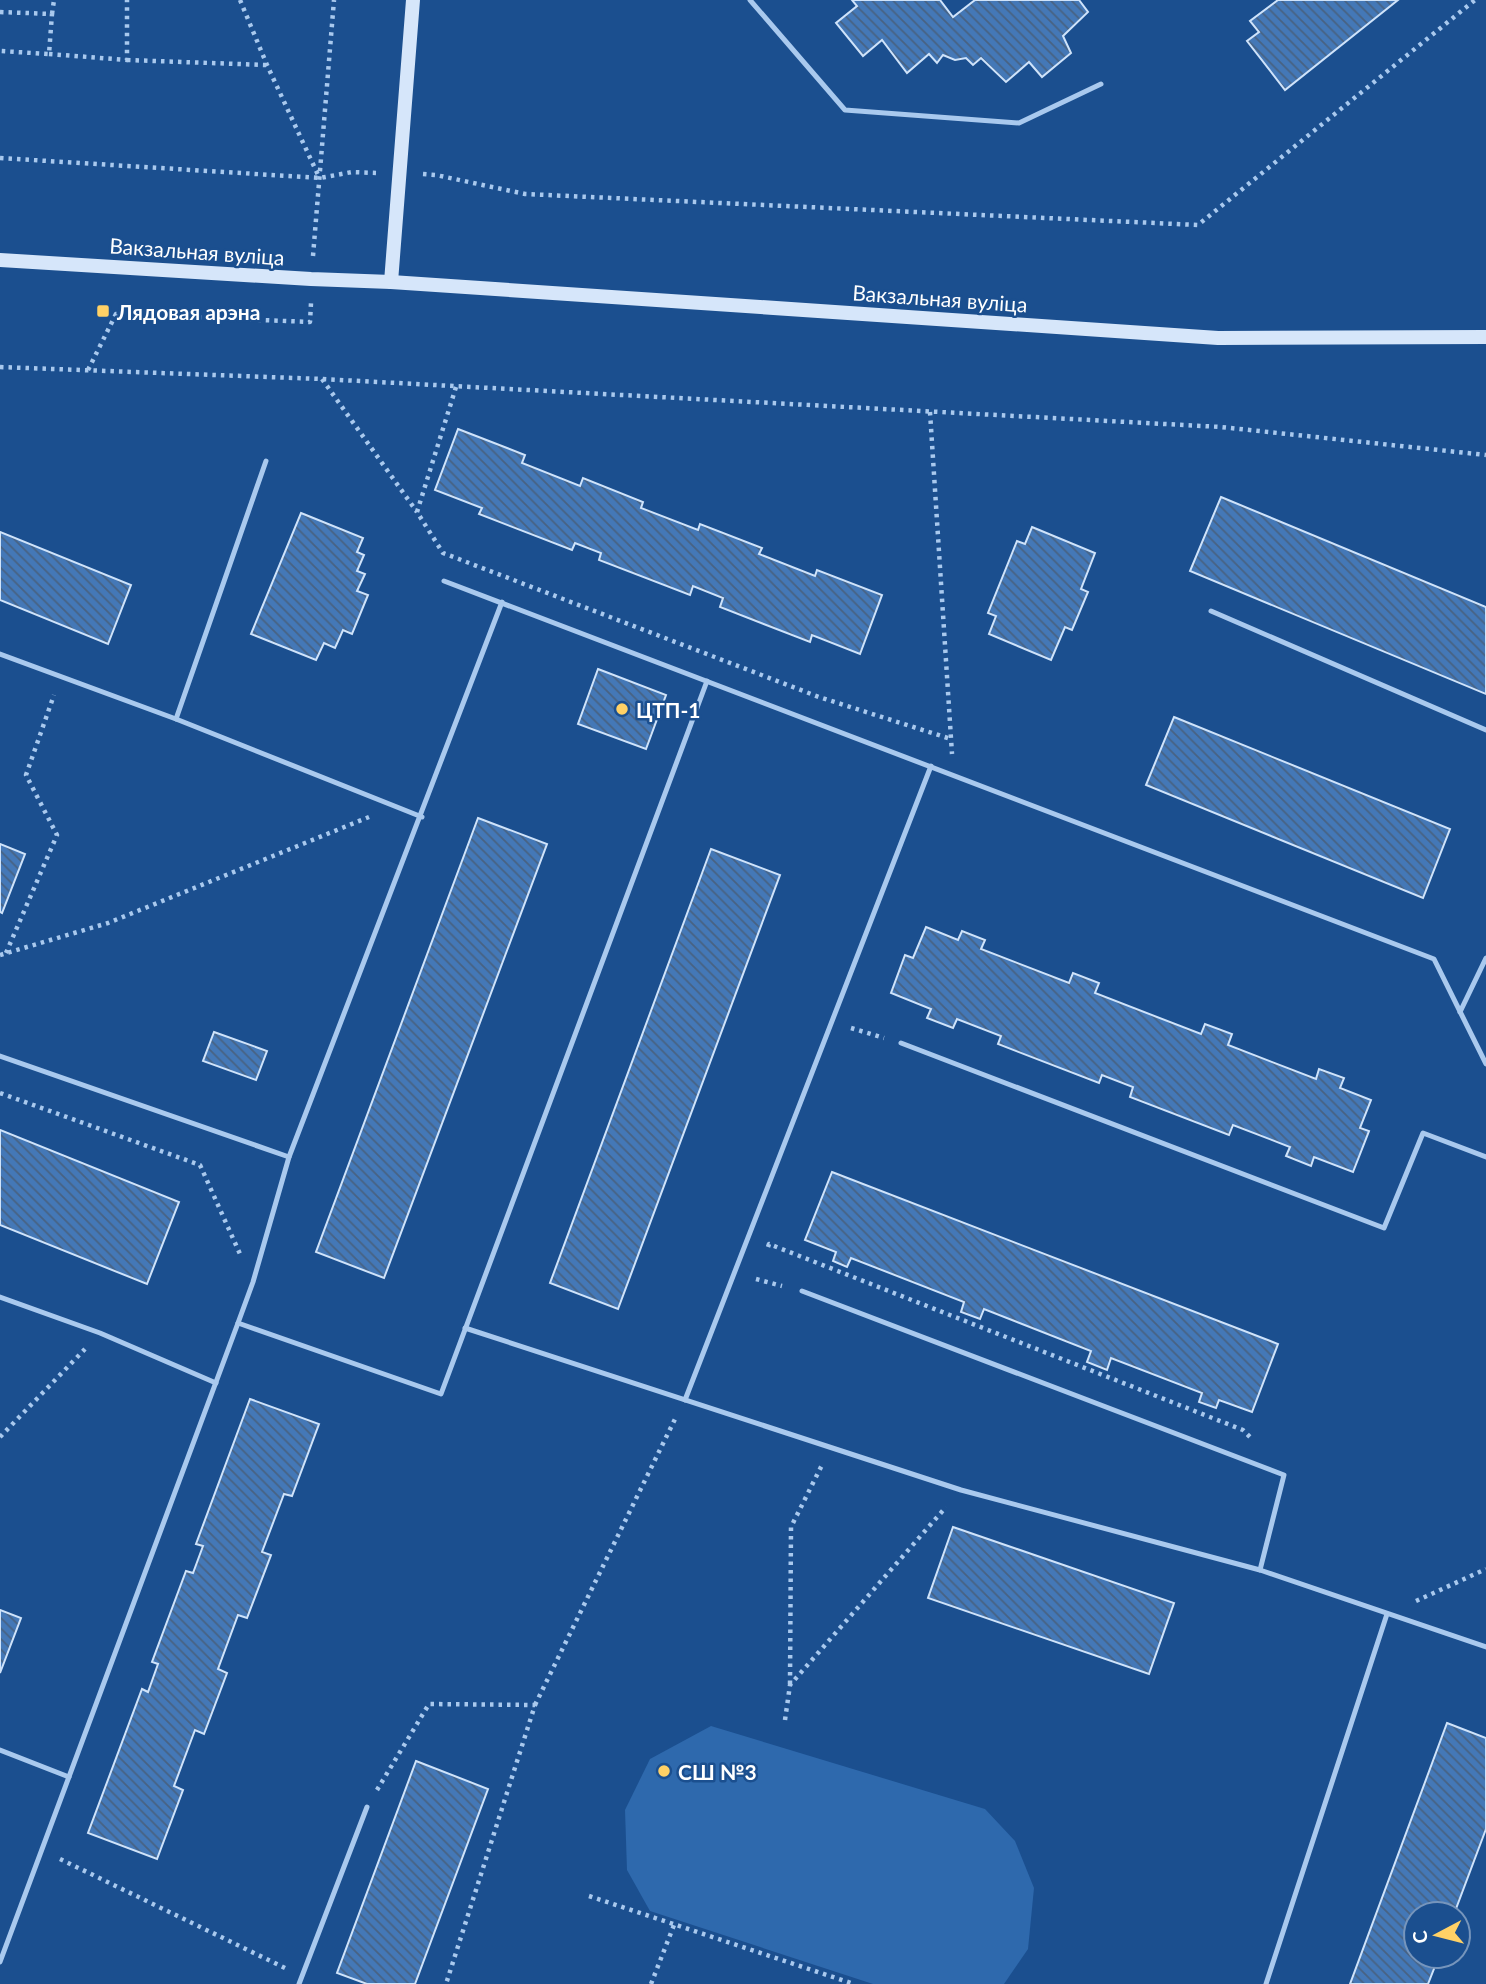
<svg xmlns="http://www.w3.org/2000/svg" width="1486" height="1984" viewBox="0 0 1486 1984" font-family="Lato,sans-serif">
	<defs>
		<pattern id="building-back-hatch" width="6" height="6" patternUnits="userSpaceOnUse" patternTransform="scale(1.75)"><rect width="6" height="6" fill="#4478b7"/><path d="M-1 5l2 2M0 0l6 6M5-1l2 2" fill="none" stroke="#486282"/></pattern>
	</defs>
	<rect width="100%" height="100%" fill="#1b4f8f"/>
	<!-- pitch -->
	<path fill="#2e69ad" d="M711,1726L985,1809L1015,1841L1034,1888L1028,1949L1004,1984H873L650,1911L627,1870L625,1810L650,1759Z"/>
	<!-- building -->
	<g fill="url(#building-back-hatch)" stroke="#cfe3fa" stroke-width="2">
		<path d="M852,0H940L953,17L975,0H1079L1088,12L1063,36L1071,53L1042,77L1029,62L1006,82L981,58L973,65L966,58L955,60L943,55L937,63L929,54L907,73L882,40L863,56L836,23L857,6Z"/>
		<path d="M1278,0H1398L1285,90L1247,41L1259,32L1250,21Z"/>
		<path d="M458,429L525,455L522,463L580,486L583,478L643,502L641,508L698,530L700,524L762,548L759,554L815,576L817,570L882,595L860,654L812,635L810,642L720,607L723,598L693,586L690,595L599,560L601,553L575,543L572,550L479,514L482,508L435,490Z"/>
		<path d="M1221,497L1486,607V694L1190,571Z"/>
		<path d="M301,513L363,538L357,552L364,555L357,571L365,574L357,591L368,595L352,634L343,630L335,648L324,643L316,660L251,634Z"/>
		<path d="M1032,527L1095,553L1081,589L1088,592L1072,630L1065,627L1051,660L989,634L996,616L988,613L1017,541L1025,544Z"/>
		<path d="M0,532L131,585L108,644L0,600Z"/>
		<path d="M598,669L666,695L646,749L578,724Z"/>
		<path d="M1174,717L1450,829L1423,898L1146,785Z"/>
		<path d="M478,818L547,844L384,1278L316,1252Z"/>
		<path d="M0,844L25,854L2,913L0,912Z"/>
		<path d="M711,849L780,875L618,1309L550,1283Z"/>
		<path d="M926,927L958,940L962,931L985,940L981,949L1069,983L1073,973L1099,983L1095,993L1201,1034L1205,1024L1232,1034L1228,1045L1316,1079L1319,1069L1344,1078L1340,1088L1371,1100L1360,1128L1369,1131L1353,1172L1314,1157L1311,1166L1286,1156L1290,1147L1233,1125L1229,1135L1130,1097L1133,1087L1102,1075L1099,1083L998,1044L1001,1036L957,1019L953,1028L927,1018L931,1009L891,993L905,955L913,958Z"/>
		<path d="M214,1032L267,1051L256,1080L203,1061Z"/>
		<path d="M0,1130L179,1202L147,1284L0,1225Z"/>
		<path d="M832,1172L1278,1344L1252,1412L1219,1400L1216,1408L1199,1402L1202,1393L1111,1358L1107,1370L1087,1362L1091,1351L984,1309L980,1319L961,1312L964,1302L851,1258L847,1267L833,1261L836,1252L805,1240Z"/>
		<path d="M250,1399L319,1424L292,1496L284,1494L262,1552L271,1555L247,1618L238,1615L218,1669L227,1673L204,1734L195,1730L174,1786L183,1790L157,1859L88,1833L142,1689L148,1692L158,1664L152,1662L186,1571L193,1573L203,1546L196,1544Z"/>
		<path d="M953,1527L1174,1603L1149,1674L928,1598Z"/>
		<path d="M0,1610L21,1618L0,1673Z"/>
		<path d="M1447,1723L1486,1738V1829L1454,1914H1416V1956H1439L1428,1984H1350Z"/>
		<path d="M416,1761L488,1789L415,1984H367L337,1973Z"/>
	</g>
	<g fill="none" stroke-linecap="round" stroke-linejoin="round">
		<!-- path -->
		<g stroke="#a9c9ee" stroke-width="4.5" stroke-dasharray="3.5 5" stroke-linecap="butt">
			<path d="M240,0L267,65L319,177"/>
			<path d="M0,12L52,14L49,54L0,51"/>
			<path d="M52,14L54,0"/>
			<path d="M49,54L127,60V0"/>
			<path d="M127,60L266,65"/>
			<path d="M0,158L320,178L352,172L376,173"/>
			<path d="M423,174L436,175L525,194L1198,225L1475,0"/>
			<path d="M313,256L334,0"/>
			<path d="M0,367L322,379L1221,427L1486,455"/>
			<path d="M88,370L116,314L310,322L311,303"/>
			<path d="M322,379L417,512"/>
			<path d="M456,387L417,512L443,553L819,697L951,739"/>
			<path d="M930,412L952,754"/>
			<path d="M6,953L57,835L26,775L54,695"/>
			<path d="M0,955L108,923L369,817"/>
			<path d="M851,1028L884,1038"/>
			<path d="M0,1093L200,1165L240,1254"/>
			<path d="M768,1247L769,1244L1243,1430L1251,1438"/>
			<path d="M756,1279L782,1286"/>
			<path d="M0,1437L85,1349"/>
			<path d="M1416,1601L1486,1569"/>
			<path d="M790,1684L791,1527L822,1465"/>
			<path d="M535,1705L676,1417"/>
			<path d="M785,1720L790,1685L946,1507"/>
			<path d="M377,1790L429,1704L535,1705L446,1984"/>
			<path d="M60,1859L285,1968"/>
			<path d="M589,1896L854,1984"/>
			<path d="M651,1984L674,1925"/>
		</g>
		<!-- service -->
		<g stroke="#a9c9ee" stroke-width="5">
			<path d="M750,0L845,110L1019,123L1101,84"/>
			<path d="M444,581L1434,959L1486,1064"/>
			<path d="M502,602L289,1157L253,1282L238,1323L441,1394L707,681"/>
			<path d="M1211,611L1486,730"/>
			<path d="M0,654L176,719L422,817"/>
			<path d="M176,719L266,461"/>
			<path d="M1460,1012L1486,958"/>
			<path d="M901,1043L1384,1228L1423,1133L1486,1157"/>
			<path d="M0,1056L289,1157"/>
			<path d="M802,1291L1284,1475L1260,1570"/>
			<path d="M0,1297L100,1333L216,1383"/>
			<path d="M465,1328L961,1490L1260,1570L1486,1647"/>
			<path d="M685,1400L931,766"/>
			<path d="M0,1750L69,1777"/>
			<path d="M0,1962L238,1323"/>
			<path d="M299,1984L367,1807"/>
			<path d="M1266,1984L1387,1614"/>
		</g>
		<!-- secondary -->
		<g stroke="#d6e6fa" stroke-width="14">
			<path d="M0,260L311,279L391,282L1218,338L1486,337"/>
			<path d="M391,282L413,0"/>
		</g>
	</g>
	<!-- markers -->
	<g fill="#ffd166" stroke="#1b4f8f" stroke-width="2.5">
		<rect x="96" y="304" width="14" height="14" rx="3.5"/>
		<circle cx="622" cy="709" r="7"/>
		<circle cx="664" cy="1771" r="7"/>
	</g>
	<g text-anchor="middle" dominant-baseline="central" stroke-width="5" stroke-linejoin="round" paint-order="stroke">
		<!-- street labels -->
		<g font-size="21" fill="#fff" stroke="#1b4f8f">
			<text transform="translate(197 251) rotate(4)">Вакзальная вуліца</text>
			<text transform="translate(940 298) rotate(4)">Вакзальная вуліца</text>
		</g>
		<!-- poi labels -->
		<g font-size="21" font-weight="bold" fill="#fff" stroke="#1b4f8f" text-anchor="start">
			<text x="117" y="311">Лядовая арэна</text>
			<text x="636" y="709">ЦТП-1</text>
			<text x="678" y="1771">СШ №3</text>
		</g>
	</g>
	<!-- north arrow -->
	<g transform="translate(1437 1935) rotate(263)"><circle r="33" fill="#1b4f8f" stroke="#7695bc" stroke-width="2"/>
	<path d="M0-5L12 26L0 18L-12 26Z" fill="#ffd166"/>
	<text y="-10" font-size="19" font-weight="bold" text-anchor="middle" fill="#ffffff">С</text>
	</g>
</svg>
